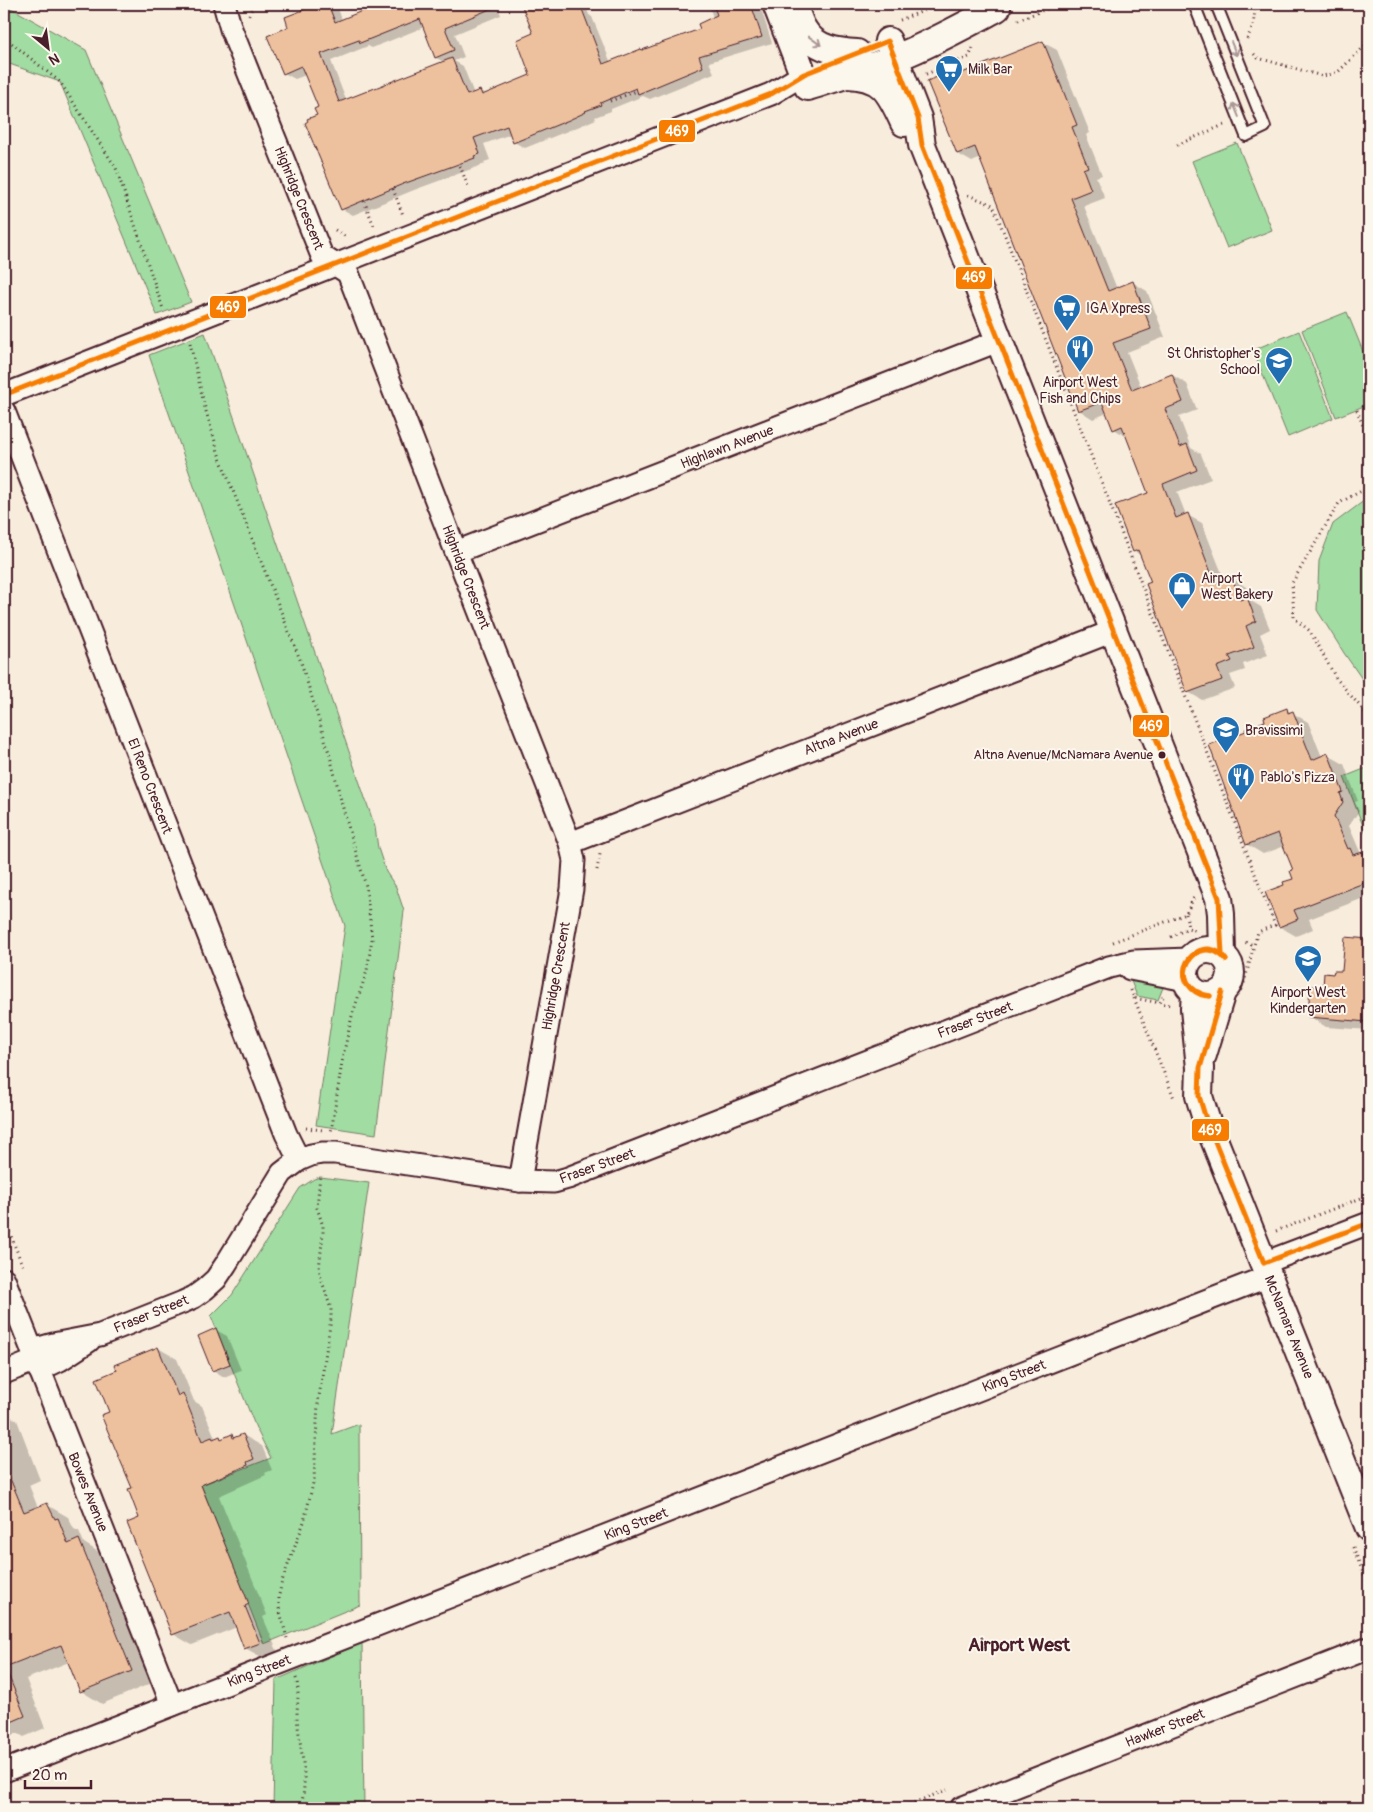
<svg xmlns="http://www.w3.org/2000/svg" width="1373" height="1812" viewBox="0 0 1373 1812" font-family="Pangolin,sans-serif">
	<rect width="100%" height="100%" fill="#f8ecdc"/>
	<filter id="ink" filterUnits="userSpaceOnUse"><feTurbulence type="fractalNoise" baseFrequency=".02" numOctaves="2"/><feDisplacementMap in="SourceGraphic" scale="10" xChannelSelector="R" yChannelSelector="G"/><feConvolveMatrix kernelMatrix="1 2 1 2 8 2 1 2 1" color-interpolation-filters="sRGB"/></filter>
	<g filter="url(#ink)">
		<!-- green -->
		<g fill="#a1dca2" stroke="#767e66">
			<path d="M4,4L86,50L191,302L157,315L60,82L4,62Z"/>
			<path d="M1237,143L1272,230L1227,248L1192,161Z"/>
			<path d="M1347,312L1369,366V404L1336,417L1302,330Z"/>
			<path d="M1299,331L1333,418L1288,437L1253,350Z"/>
			<path d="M205,333L375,827L378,848L386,872L396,887L404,911L376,1134L316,1125L345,926L149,355Z"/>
			<path d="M1369,497V689L1344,653L1317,610L1319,561L1333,524Z"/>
			<path d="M1369,767V841L1344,777Z"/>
			<path d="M1129,976L1164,985L1158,1000L1137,996Z"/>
			<path d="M320,1177L369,1183L332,1434L359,1424L360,1605L264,1644L201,1485L271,1458L256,1428L211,1316L232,1295L300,1188L314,1179Z"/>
			<path d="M362,1643L364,1808H273L276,1680Z"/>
		</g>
		<!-- shadow -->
		<g fill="#0003" fill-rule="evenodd">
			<path d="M322,4H330L338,8L342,20L368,9L366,4H497L501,15L455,34L464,57L454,61L463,66L474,94L480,91L486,94L532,75L534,34L522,4H585L589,15L592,17L611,63L701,29L709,21V19L713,17L708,4H753L762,12L772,43L709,62L714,73L650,99L643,96L611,109V111L595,117L596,119L580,126L525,148L514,142L511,134L484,144L490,160L484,162L485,164L414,190L353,215L342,209L318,115L320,108L306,75L295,79L284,73L290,27L286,17ZM424,27L436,58L444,62L346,100L331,61L368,46L372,48Z"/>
			<path d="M1042,42L1057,50L1090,133L1086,135L1102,175L1096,177L1105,198L1084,206L1117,289L1132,282L1147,291L1165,337L1127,352L1141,387L1172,375L1187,384L1197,410L1179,417L1191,448L1201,454L1211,479L1177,492L1186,515H1187L1202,523L1225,581L1232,578L1246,587L1251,601L1261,607L1270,629L1260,634L1268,655L1243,664L1245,670L1230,675L1235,688L1202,700L1188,692L1142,556L1134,551L1150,493L1127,437L1114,429L1107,413L1093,419L1079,410L981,158L972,162L958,154L955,72L960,75Z"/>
			<path d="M1287,710L1308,722L1322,757L1328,755L1344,764L1358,801L1355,802L1359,811L1349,826L1361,854L1369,857V896L1309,919L1313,929L1296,936L1280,927L1267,893L1286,886L1294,879V870L1285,846L1263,854L1248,845L1211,745L1267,722Z"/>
			<path d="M1346,938L1369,940V1030L1326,1027L1309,1016L1324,988L1335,975L1343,973Z"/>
			<path d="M216,1330L227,1336L241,1370L224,1377L213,1370Z"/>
			<path d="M158,1348L177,1359L194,1401L202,1406L216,1440L220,1438L223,1439L232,1436L236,1438L243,1435L262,1446L272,1470L265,1473L266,1475L219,1496L267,1615L263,1617L278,1653L265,1659L245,1648L237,1627L192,1645L173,1634L134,1488L111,1413L118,1371Z"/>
			<path d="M4,1413L17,1420L40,1480L29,1485L38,1508L47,1505L68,1517L74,1529L79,1531L84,1543L100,1553L152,1683L102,1704L81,1691L69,1662L26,1679L45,1728L24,1737L17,1733L4,1739Z"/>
		</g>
		<!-- building -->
		<g fill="#eec19e" stroke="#4a1f2b">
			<path d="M319,4H328L335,22L367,9L365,4H502L445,28L454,50L435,58L420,19L360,43L359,40L321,54L339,102L452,58L467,95L480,90L482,95L530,75L517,40L533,33L521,4H580L603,64L641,49L642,50L700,29L698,24L717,15L713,4H751L762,37L699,56L703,67L638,94L636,88L600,103L601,105L585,111L586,112L569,120L513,143L507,126L474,138L480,154L474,156L475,158L403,184L341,210L305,123L308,121L307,119L317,115L314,109L318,107L301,66L283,74L267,36L288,27L285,17Z"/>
			<path d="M1043,41L1077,125L1072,127L1088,167L1083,169L1091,190L1071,198L1108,291L1133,281L1151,329L1113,343L1132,390L1172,374L1183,402L1165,409L1180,447L1187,444L1197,470L1163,484L1176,518L1188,513L1215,583L1232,577L1240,600L1247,597L1256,621L1246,626L1254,647L1229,656L1232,661L1217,667L1222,680L1187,693L1146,584L1151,582L1138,550L1133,552L1115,505L1148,493L1122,426L1113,430L1102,402L1078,411L975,147L957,154L927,81L955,70L957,75Z"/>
			<path d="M1287,708L1288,713L1293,711L1312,760L1328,753L1343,792L1340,793L1343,802L1334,816L1348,849L1350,848L1353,855L1363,852L1369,868V881L1294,910L1298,919L1279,927L1265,892L1284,885L1283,882L1293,879L1290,871L1293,870L1278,833L1246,845L1209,745L1246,731L1245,729L1265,721L1264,717Z"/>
			<path d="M1345,937L1369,939L1368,1022L1308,1017L1310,986L1323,987L1324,973L1333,974L1334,971H1342Z"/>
			<path d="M216,1328L230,1364L212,1371L198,1336Z"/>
			<path d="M158,1347L178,1396L183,1393L202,1441L212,1437L213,1439L220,1436L221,1439L232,1434L233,1438L243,1434L254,1459L247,1462L248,1465L201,1485L249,1604L245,1606L260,1643L244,1649L230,1612L172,1635L127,1523L139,1518L128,1489L132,1488L101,1415L109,1412L96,1379L117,1370L114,1365Z"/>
			<path d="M4,1464L24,1512L47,1503L55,1519L58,1518L68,1544L79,1539L132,1671L80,1692L61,1645L5,1667L25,1716L4,1725Z"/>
		</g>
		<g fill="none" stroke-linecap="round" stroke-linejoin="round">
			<defs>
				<path id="service" d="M1194,4L1246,136L1265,127L1216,4"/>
				<g id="minor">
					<path d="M224,4L231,29L322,256L348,273L456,552L570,843L574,860L572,889L520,1181"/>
					<path d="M4,395L771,94L804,74"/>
					<path d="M4,411L286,1134L299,1160"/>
					<path d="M456,552L998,341"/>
					<path d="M570,843L1113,631"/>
					<path d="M1130,969L1186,980"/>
					<path d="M1264,1263L1369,1223"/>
					<path d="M4,1279L172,1705"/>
					<path d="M32,1350L53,1344L100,1335L183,1302L194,1297L205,1289L216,1279L226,1264L282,1173L299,1160L311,1155L322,1153H335L520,1181L554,1182L568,1178L1109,967L1134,961L1189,959"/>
					<path d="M39,1370L60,1360L89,1341"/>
					<path d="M4,1373L36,1360"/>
					<path d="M4,1771L1269,1276"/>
					<path d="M961,1808L1369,1648"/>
				</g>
				<g id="tertiary">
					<path d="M776,4L808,87C842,76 877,66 910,52C940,39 969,23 997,8"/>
					<path d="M793,4C797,13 799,23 804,30C815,49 838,52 857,53"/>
					<path d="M888,41L918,118L922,145L1219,898L1221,914L1222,954"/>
					<path d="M847,75C884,76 890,93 904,123"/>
					<circle cx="1208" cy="973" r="23"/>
					<path d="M1195,992L1194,1009L1200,1068L1199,1096L1206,1119L1369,1528"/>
					<path d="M1203,1055L1222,992"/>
				</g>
			</defs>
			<!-- service casing -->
			<use href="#service" stroke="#4a1f2b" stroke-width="14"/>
			<!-- minor casing -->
			<use href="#minor" stroke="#4a1f2b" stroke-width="25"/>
			<!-- tertiary casing -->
			<use href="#tertiary" stroke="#4a1f2b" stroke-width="30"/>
			<!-- path -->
			<g stroke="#4a1f2b" stroke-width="3" stroke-dasharray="1 4" stroke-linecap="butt">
				<path d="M249,15L254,4"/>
				<path d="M900,20L941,4"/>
				<path d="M1018,20L1059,4"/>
				<path d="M4,37L60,82L116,168L163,309"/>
				<path d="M1247,39L1253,26L1256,4"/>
				<path d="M1254,54L1258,58L1322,76L1333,74L1338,72L1369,42"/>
				<path d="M926,74L969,57L973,48"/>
				<path d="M610,101L637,91"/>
				<path d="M1177,145L1226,124"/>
				<path d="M460,166L469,189"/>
				<path d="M393,189L403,215"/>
				<path d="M968,195L993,205L1275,925L1258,932L1254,945L1244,942"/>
				<path d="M364,201L374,226"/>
				<path d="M335,230L346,237"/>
				<path d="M190,343L205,408L220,458L301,662L330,756L344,812L366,886L372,939L367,971L352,1016L343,1056L331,1133"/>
				<path d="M4,363L7,368"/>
				<path d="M1357,410L1369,442"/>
				<path d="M1369,487L1339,503L1292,583L1294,618L1310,631L1336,678L1369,717"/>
				<path d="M597,870L600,854"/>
				<path d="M1186,914L1188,928L1197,931"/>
				<path d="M1171,937L1188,928"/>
				<path d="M1113,942L1186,914L1194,897"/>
				<path d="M1244,983L1254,945"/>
				<path d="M1131,990L1134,998L1160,1003"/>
				<path d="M1163,997L1160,1003L1172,1005"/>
				<path d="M1134,998L1174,1098"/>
				<path d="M306,1128L323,1130"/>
				<path d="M4,1218L23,1267"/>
				<path d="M1276,1231L1369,1195"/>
				<path d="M1353,1547L1369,1588"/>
				<path d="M287,1638L279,1608V1595L282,1581L304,1522L314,1479L318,1403L331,1319V1309L321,1278L319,1269L323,1233V1226L317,1208L320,1175"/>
				<path d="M296,1678C300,1691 297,1703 297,1716C299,1746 310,1779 300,1808"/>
				<path d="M900,1808L947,1790"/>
			</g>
			<!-- service -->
			<use href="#service" stroke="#fbf7ec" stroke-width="10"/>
			<!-- minor -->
			<use href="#minor" stroke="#fbf7ec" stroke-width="21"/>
			<!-- tertiary -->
			<use href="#tertiary" stroke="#fbf7ec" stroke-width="26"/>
			<defs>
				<g id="bus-1">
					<path d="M4,395L771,94L804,74L888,41L918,118L922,145L1219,898L1222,954"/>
					<path d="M1222,992L1200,1068L1199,1096L1206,1119L1264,1263"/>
					<path d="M1210,996C1203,996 1197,994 1192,989C1168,966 1206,931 1226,960"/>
					<path d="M1210,996C1160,986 1197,927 1226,960"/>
					<path d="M1264,1263L1369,1223"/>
				</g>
			</defs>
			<!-- bus-1 casing -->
			<use href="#bus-1" stroke="#fbf7ec" stroke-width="9"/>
			<!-- bus-1 -->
			<use href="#bus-1" stroke="#f67d02" stroke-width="5"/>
		</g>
		<!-- one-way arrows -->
		<defs><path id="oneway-shaft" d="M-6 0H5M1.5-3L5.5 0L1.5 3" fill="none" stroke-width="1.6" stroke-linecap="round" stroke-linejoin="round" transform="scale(1.25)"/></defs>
		<g stroke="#ab9695">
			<use href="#oneway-shaft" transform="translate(815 41) rotate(36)"/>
			<use href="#oneway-shaft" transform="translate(1234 49) rotate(68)"/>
			<use href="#oneway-shaft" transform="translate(1236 110) rotate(-112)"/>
		</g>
	</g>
	<!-- icons -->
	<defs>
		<symbol id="supermarket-pin" viewBox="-11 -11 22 30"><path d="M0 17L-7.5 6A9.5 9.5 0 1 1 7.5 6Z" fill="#1f6fb2" stroke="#fbf7ec"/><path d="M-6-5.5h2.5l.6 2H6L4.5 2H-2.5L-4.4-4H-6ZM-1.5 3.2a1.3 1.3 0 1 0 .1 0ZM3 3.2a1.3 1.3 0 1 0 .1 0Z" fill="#fff"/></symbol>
		<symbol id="restaurant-pin" viewBox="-11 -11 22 30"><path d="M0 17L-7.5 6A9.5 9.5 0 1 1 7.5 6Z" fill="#1f6fb2" stroke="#fbf7ec"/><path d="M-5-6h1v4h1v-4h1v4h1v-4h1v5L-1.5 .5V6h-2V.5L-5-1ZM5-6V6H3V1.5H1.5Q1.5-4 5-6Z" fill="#fff"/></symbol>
		<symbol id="school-pin" viewBox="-11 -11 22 30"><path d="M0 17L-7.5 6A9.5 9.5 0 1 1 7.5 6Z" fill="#1f6fb2" stroke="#fbf7ec"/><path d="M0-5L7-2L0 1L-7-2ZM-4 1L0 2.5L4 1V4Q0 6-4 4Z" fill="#fff"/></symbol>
		<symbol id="shop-pin" viewBox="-11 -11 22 30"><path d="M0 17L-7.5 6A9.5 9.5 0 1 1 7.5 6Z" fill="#1f6fb2" stroke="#fbf7ec"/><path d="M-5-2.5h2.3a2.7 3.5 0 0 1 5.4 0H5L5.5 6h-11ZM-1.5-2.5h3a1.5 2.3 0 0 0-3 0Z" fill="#fff"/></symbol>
	</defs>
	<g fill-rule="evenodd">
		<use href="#supermarket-pin" x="933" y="53" width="32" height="43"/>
		<use href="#supermarket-pin" x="1051" y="292" width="32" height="43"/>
		<use href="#restaurant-pin" x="1064" y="333" width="32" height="43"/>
		<use href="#school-pin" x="1263" y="345" width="32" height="43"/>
		<use href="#shop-pin" x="1166" y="570" width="32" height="43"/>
		<use href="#school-pin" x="1210" y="714" width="32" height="43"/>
		<use href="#restaurant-pin" x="1225" y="761" width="32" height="43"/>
		<use href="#school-pin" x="1292" y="943" width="32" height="43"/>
	</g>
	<!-- markers -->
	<circle fill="#4a1f2b" stroke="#fbf7ec" stroke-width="2" cx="1162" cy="755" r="4.5"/>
	<g text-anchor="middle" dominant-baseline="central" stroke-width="4" stroke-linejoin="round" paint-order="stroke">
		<!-- bus labels -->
		<g font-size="13" fill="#4a1f2b" stroke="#fbf7ec" text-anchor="end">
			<text x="1153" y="755">Altna Avenue/McNamara Avenue</text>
		</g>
		<!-- poi labels -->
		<g font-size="14" fill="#4a1f2b" stroke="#fbf7ec" text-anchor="start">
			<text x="968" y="69">Milk Bar</text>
			<text x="1086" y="308">IGA Xpress</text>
			<text x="1260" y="353" text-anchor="end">St Christopher's<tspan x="1260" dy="16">School</tspan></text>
			<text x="1080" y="382" text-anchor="middle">Airport West<tspan x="1080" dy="16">Fish and Chips</tspan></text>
			<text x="1201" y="578">Airport<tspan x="1201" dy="16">West Bakery</tspan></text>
			<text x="1245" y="730">Bravissimi</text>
			<text x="1260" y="777">Pablo's Pizza</text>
			<text x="1308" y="992" text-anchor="middle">Airport West<tspan x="1308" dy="16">Kindergarten</tspan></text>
		</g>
		<!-- street labels -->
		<g font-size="14" fill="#4a1f2b" stroke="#fbf7ec">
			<text transform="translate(299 198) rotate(68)">Highridge Crescent</text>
			<text transform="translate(727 447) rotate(-21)">Highlawn Avenue</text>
			<text transform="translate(466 577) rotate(69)">Highridge Crescent</text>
			<text transform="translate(841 737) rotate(-21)">Altna Avenue</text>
			<text transform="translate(150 786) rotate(69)">El Reno Crescent</text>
			<text transform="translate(556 976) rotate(-80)">Highridge Crescent</text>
			<text transform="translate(975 1020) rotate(-21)">Fraser Street</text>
			<text transform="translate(597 1166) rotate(-20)">Fraser Street</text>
			<text transform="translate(151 1314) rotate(-22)">Fraser Street</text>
			<text transform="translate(1289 1327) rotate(68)">McNamara Avenue</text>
			<text transform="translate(1014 1376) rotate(-21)">King Street</text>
			<text transform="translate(88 1492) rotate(68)">Bowes Avenue</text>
			<text transform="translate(636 1524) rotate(-21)">King Street</text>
			<text transform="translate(259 1671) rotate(-21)">King Street</text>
			<text transform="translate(1165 1728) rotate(-21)">Hawker Street</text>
		</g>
		<!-- district labels -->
		<g font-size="19" font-weight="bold" fill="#4a1f2b" stroke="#fbf7ec">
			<text x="1019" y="1645">Airport West</text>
		</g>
	</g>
	<g stroke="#fbf7ec" stroke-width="2">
		<rect x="658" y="119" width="38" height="24" rx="5" fill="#f67d02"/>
		<rect x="955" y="266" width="38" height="24" rx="5" fill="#f67d02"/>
		<rect x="209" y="295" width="38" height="24" rx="5" fill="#f67d02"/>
		<rect x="1132" y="714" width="38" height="24" rx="5" fill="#f67d02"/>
		<rect x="1191" y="1118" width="39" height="24" rx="5" fill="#f67d02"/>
	</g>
	<g font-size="14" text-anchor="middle" font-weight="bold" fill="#fff">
		<text x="677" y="136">469</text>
		<text x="974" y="282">469</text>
		<text x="228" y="312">469</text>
		<text x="1151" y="731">469</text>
		<text x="1210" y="1135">469</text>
	</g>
	<!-- margin -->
	<rect width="1373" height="1812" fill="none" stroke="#fbf7ec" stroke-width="20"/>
	<rect x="10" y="10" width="1353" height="1792" fill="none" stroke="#4a1f2b" stroke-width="2" filter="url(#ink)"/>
	<!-- north arrow -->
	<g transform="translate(48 48) rotate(151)" stroke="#fbf7ec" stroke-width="4" paint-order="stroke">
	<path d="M0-4L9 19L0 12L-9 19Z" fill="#4a1f2b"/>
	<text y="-8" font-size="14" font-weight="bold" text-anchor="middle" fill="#4a1f2b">N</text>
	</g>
	<!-- scale -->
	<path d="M25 1780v8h66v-8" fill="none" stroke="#4a1f2b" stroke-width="2.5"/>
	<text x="32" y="1780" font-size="15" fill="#4a1f2b" stroke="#fbf7ec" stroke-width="4" paint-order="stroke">20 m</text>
</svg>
